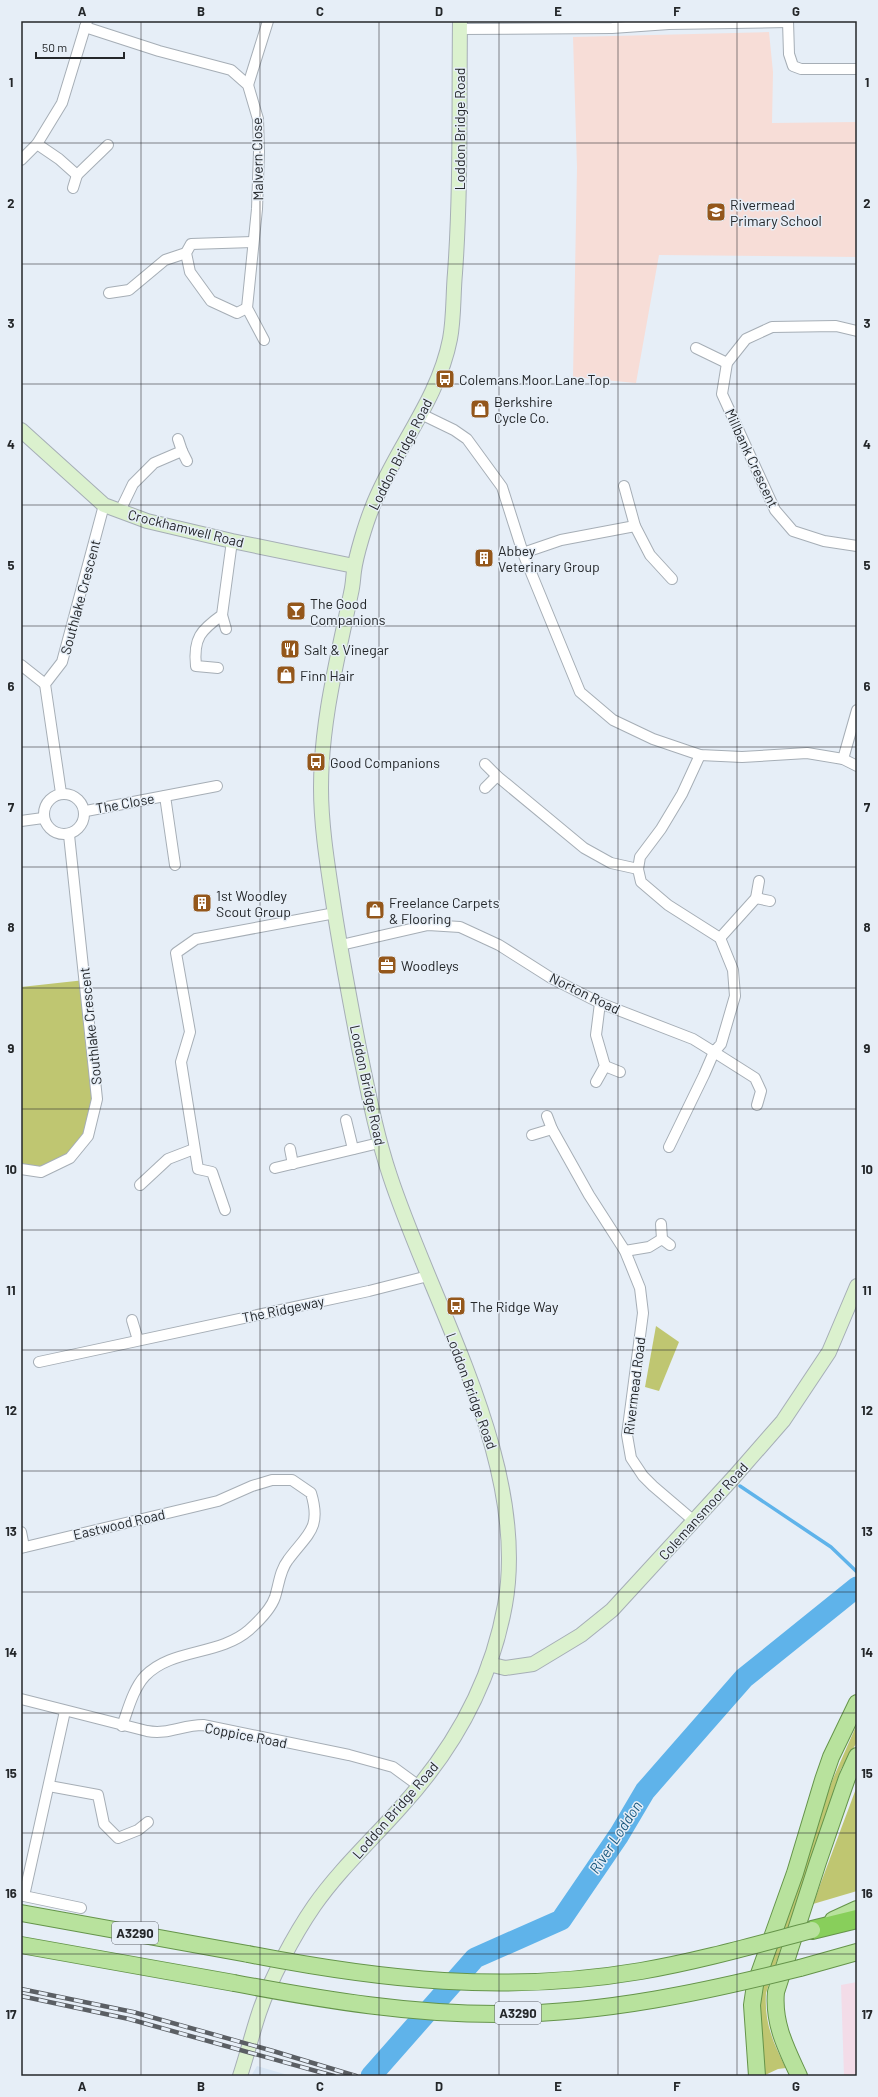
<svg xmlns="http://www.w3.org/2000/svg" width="878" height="2097" viewBox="0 0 878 2097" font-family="Barlow,sans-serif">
	<rect width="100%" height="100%" fill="#e6eef7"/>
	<!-- built -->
	<path fill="#d7e5f4" d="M257,2066L291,2076H251Z"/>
	<!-- industrial -->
	<path fill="#f3dce8" d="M857,1982V2076H844L841,1985Z"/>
	<!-- education -->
	<path fill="#f7ddd7" d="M769,32L773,72L772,123L857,122V257L659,255L636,383L573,377L577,168L573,37Z"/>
	<!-- green -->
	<g fill="#bfc671">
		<path d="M85,980L97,1099L88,1136L70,1158L41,1172L21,1169V987Z"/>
		<path d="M656,1326L679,1342L659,1391L645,1387Z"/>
		<path d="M857,1724V1742L841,1769L766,1993C764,2022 773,2043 786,2068L778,2069L763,2076L756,2005L791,1896L832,1781Z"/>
		<path d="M857,1786V1891L813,1904Z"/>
	</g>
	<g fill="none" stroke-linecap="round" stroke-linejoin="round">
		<!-- stream -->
		<path stroke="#5fb3ea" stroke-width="3.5" d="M740,1486L831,1547L857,1572"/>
		<!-- river -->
		<path stroke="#5fb3ea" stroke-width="21" d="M371,2076L475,1958L561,1920L619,1835L645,1791L744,1678L857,1587"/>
		<defs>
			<g id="street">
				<path d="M788,21L789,54L793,66L801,69H857"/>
				<path d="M85,27L159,51L231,70L248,85L258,119L259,152L257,209L247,308L264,340"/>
				<path d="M460,29L612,28L669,24L788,22"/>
				<path d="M248,85L268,21"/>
				<path d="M37,144L59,159L77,175L108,145"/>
				<path d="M21,160L37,144L62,103L87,21"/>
				<path d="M73,188L77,175"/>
				<path d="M109,293L129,290L165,260L186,253"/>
				<path d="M247,308L237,313L211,301L190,272L186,253L191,244L253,242"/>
				<path d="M857,331L836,326L772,327L746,339L727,363L722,394L775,510L793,531L824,541L857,546"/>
				<path d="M696,348L727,363"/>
				<path d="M421,414L454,430L467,439L502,487L523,553L580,692L613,720L653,739L700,755L742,757L807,753L843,759L857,766"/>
				<path d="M182,451L187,461"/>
				<path d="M624,486L635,526"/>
				<path d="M120,511L133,484L154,463L182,451L178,439"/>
				<path d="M523,553L561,540L635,526L650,555L672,579"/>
				<path d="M222,615L226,629"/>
				<path d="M21,665L45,684"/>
				<path d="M218,668L196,666C193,638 201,630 222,615L232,541"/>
				<path d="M843,759L857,710"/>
				<path d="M485,764L497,776L584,848L611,863L638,869"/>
				<path d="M485,788L497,776"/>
				<path d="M61,793L45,684L62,662L104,505"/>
				<circle cx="64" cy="814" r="20"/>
				<path d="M165,796L175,865"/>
				<path d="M86,811L217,786"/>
				<path d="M21,821L43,818"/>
				<path d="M756,898L770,901"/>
				<path d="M720,938L756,898L759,881"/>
				<path d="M341,945L428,925L460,927L499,945L551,978L600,1003L693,1039L714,1052L721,1044L735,996L733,970L720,938L668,905L641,882L638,869L640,857L661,829L682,794L700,755"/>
				<path d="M605,1066L620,1072"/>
				<path d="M596,1082L605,1066L596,1035L600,1003"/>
				<path d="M547,1116L552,1129L589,1195L625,1251L640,1288L643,1313L627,1435L631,1458L643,1476L653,1486L694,1521"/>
				<path d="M346,1120L353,1149"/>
				<path d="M532,1135L552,1129"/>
				<path d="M669,1147L704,1075L714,1052L755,1078L761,1091L757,1105"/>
				<path d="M290,1149L293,1164"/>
				<path d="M275,1168L379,1143"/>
				<path d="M21,1169L41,1172L70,1158L88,1136L97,1099L69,835"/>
				<path d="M140,1185L168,1159L194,1149"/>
				<path d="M225,1210L212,1172L198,1169L181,1062L190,1032L176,953L196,939L335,913"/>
				<path d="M661,1224L662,1239"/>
				<path d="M625,1251L649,1247L662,1239L670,1245"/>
				<path d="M132,1320L138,1340"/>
				<path d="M39,1362L369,1291L428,1276"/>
				<path d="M21,1532L24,1547"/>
				<path d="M21,1548L218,1501L252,1486L272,1480H292L311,1493C322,1529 307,1534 288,1560C280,1570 279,1584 275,1597C271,1609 259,1621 249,1630C219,1656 172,1648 145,1676C133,1689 128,1710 122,1726"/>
				<path d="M21,1699L147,1731C168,1735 182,1725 203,1725L349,1755L393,1767L419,1786"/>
				<path d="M65,1711L24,1896L81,1908"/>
				<path d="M49,1786L98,1795L104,1824L118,1838L138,1830L148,1822"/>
			</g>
			<g id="secondary">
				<path d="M21,430L104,505L147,521L232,541L354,566"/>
				<path d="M489,1664L505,1668L533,1664L581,1635L612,1610L734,1477L783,1421L829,1352L857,1286"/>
				<path d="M240,2076C247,2055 252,2034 259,2013C270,1980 294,1935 314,1906C339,1870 372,1840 401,1807C453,1750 491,1682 505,1605C530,1465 433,1307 390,1176C376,1134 368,1091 359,1048C350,1001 341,954 334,908C328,868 321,827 321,788C321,721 338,657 351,593C353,585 353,578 354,571C356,555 366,523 372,508C394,450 438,401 450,339C454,318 453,295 455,273C461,190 459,105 460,21"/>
			</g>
			<g id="primary">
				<path d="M21,1913L248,1954"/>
				<path d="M833,1920L857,1909"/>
				<path d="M21,1945L234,1983"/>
				<path d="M800,1968L857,1952"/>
				<path d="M757,2076L752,2005L755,1985L795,1873L823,1780L831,1757L857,1703"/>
				<path d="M799,2076C786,2048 773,2023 776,1992L818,1862L847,1778L857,1756"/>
			</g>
			<path id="highway" d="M812,1930L857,1919"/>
		</defs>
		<!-- street casing -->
		<use href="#street" stroke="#a6aeb6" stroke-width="12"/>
		<!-- secondary casing -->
		<use href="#secondary" stroke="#a6aeb6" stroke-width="16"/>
		<!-- primary casing -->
		<use href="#primary" stroke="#65944a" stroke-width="18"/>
		<!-- highway casing -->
		<use href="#highway" stroke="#65944a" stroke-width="20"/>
		<!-- street -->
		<use href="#street" stroke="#fff" stroke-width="10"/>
		<!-- secondary -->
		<use href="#secondary" stroke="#dbf1ce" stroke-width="14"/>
		<!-- primary -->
		<use href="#primary" stroke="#b8e29d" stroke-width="16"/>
		<!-- highway -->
		<use href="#highway" stroke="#88cf5b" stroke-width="18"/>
		<defs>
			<g id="rail">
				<path d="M21,1989L133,2012L273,2051L356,2076"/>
				<path d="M21,1996L129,2019L334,2076"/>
			</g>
		</defs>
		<!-- rail casing -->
		<use href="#rail" stroke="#5b5f64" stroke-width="4.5"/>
		<!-- rail -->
		<use href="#rail" stroke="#e6eef7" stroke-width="3" stroke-dasharray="9" stroke-linecap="butt"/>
		<defs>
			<g id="primary-bridge">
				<path d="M248,1954C381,1980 506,1994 641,1971C699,1961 755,1945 812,1930"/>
				<path d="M234,1983C324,2000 414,2015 506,2014C606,2013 704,1992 800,1968"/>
			</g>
		</defs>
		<!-- primary-bridge casing -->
		<use href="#primary-bridge" stroke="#65944a" stroke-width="18" stroke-linecap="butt"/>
		<!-- primary-bridge -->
		<use href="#primary-bridge" stroke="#b8e29d" stroke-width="16"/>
	</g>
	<!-- grid -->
	<path fill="none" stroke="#24272a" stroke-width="1" stroke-opacity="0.55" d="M141,21V2076M260,21V2076M379,21V2076M499,21V2076M618,21V2076M737,21V2076M21,143H857M21,264H857M21,384H857M21,505H857M21,626H857M21,747H857M21,867H857M21,988H857M21,1109H857M21,1230H857M21,1350H857M21,1471H857M21,1592H857M21,1713H857M21,1833H857M21,1954H857"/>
	<!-- icons -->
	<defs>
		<symbol id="school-square" viewBox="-11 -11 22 22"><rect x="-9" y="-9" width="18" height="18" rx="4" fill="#94571b" stroke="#e6eef7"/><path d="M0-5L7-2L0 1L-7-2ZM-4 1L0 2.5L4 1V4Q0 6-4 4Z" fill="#fff"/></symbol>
		<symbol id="bus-square" viewBox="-11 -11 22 22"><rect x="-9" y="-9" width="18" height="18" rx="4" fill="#94571b" stroke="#e6eef7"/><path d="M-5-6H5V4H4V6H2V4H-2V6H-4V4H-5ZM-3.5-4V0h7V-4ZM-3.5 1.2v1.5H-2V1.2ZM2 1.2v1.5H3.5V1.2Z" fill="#fff"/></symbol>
		<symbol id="shop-square" viewBox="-11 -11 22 22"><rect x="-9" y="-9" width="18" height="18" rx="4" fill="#94571b" stroke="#e6eef7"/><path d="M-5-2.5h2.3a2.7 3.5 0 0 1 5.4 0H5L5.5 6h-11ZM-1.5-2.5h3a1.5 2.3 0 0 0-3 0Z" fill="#fff"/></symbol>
		<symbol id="building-square" viewBox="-11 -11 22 22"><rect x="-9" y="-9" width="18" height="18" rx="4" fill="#94571b" stroke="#e6eef7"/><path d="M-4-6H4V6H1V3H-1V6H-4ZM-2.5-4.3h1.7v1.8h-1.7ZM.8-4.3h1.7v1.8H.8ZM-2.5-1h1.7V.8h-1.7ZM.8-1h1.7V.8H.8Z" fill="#fff"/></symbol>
		<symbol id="bar-square" viewBox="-11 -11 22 22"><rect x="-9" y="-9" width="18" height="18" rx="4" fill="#94571b" stroke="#e6eef7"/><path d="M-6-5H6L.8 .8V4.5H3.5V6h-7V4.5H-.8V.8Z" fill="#fff"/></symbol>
		<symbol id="restaurant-square" viewBox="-11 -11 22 22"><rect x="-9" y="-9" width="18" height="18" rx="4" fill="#94571b" stroke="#e6eef7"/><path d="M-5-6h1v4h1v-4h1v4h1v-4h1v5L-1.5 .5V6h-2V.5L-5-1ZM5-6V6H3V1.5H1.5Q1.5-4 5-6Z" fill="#fff"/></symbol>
		<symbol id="office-square" viewBox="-11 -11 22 22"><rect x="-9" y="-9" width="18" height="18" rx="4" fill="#94571b" stroke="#e6eef7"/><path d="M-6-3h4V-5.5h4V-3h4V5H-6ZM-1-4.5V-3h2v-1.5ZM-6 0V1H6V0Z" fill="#fff"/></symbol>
	</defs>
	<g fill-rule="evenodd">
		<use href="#school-square" x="705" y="201" width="22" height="22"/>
		<use href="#bus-square" x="434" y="368" width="22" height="22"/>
		<use href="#shop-square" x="469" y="398" width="22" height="22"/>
		<use href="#building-square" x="473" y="547" width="22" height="22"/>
		<use href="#bar-square" x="285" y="600" width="22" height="22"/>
		<use href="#restaurant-square" x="279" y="638" width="22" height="22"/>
		<use href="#shop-square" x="275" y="664" width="22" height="22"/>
		<use href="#bus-square" x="305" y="751" width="22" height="22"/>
		<use href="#building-square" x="191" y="892" width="22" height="22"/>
		<use href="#shop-square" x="364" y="899" width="22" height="22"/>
		<use href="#office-square" x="376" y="954" width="22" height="22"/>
		<use href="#bus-square" x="445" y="1295" width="22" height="22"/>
	</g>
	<g text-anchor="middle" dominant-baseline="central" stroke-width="3" stroke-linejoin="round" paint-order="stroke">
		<!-- shield labels -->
		<g fill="#e6eef7" stroke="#5e6368" stroke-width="1">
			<rect x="112" y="1922" width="46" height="22" rx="3"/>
			<rect x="495" y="2002" width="46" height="22" rx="3"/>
		</g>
		<g font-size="13" font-weight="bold" fill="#24272a">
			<text x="135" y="1933">A3290</text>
			<text x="518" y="2013">A3290</text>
		</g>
		<!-- street labels -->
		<g font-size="14" fill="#24272a" stroke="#e6eef7">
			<text transform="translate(459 129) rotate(-90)">Loddon Bridge Road</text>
			<text transform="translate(257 159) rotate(-91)">Malvern Close</text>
			<text transform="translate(400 454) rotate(-63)">Loddon Bridge Road</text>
			<text transform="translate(752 458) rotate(65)">Millbank Crescent</text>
			<text transform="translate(186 528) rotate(14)">Crockhamwell Road</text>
			<text transform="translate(80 597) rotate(-75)">Southlake Crescent</text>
			<text transform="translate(125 803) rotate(-10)">The Close</text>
			<text transform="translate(585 993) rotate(26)">Norton Road</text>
			<text transform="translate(90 1026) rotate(-96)">Southlake Crescent</text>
			<text transform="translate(368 1085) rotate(78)">Loddon Bridge Road</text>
			<text transform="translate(283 1309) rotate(-12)">The Ridgeway</text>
			<text transform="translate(634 1386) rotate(-83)">Rivermead Road</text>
			<text transform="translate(472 1391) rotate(70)">Loddon Bridge Road</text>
			<text transform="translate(703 1511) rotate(-48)">Colemansmoor Road</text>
			<text transform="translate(119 1524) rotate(-13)">Eastwood Road</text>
			<text transform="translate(246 1735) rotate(11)">Coppice Road</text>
			<text transform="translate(395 1810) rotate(-49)">Loddon Bridge Road</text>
		</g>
		<!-- poi labels -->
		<g font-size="14" fill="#24272a" stroke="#e6eef7" text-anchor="start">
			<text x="730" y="204">Rivermead<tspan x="730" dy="16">Primary School</tspan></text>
			<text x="459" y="379">Colemans Moor Lane Top</text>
			<text x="494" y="401">Berkshire<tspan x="494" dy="16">Cycle Co.</tspan></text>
			<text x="498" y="550">Abbey<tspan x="498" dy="16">Veterinary Group</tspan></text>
			<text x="310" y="603">The Good<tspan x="310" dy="16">Companions</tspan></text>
			<text x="304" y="649">Salt &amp; Vinegar</text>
			<text x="300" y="675">Finn Hair</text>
			<text x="330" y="762">Good Companions</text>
			<text x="216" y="895">1st Woodley<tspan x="216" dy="16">Scout Group</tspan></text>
			<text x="389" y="902">Freelance Carpets<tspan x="389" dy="16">&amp; Flooring</tspan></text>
			<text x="401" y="965">Woodleys</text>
			<text x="470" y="1306">The Ridge Way</text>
		</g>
		<!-- water labels -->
		<g font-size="15" font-style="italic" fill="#1d5b80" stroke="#e6eef7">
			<text transform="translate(615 1837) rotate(-57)">River Loddon</text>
		</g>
	</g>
	<!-- border -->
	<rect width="878" height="2097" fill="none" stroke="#e6eef7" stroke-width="44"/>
	<!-- scale -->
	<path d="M36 52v6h88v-6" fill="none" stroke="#24272a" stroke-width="2"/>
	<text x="42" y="52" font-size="12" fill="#24272a" stroke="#e6eef7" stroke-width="3" paint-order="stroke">50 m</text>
	<rect x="22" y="22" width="834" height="2053" fill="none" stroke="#24272a" stroke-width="1.5"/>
	<g font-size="13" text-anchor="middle" font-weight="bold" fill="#24272a">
		<text x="82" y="16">A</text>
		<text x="201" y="16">B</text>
		<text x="320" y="16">C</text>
		<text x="439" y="16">D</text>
		<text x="558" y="16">E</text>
		<text x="677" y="16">F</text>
		<text x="796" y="16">G</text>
		<text x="11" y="87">1</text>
		<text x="867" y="87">1</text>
		<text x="11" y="208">2</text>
		<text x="867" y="208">2</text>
		<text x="11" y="328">3</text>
		<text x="867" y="328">3</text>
		<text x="11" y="449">4</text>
		<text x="867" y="449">4</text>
		<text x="11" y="570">5</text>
		<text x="867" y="570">5</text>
		<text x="11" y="691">6</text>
		<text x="867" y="691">6</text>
		<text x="11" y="812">7</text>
		<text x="867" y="812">7</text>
		<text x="11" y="932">8</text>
		<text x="867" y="932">8</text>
		<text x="11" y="1053">9</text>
		<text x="867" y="1053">9</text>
		<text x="11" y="1174">10</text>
		<text x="867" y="1174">10</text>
		<text x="11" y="1295">11</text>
		<text x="867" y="1295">11</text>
		<text x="11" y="1415">12</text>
		<text x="867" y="1415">12</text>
		<text x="11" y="1536">13</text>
		<text x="867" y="1536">13</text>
		<text x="11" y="1657">14</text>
		<text x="867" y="1657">14</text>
		<text x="11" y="1778">15</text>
		<text x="867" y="1778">15</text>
		<text x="11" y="1898">16</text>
		<text x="867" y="1898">16</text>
		<text x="11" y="2019">17</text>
		<text x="867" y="2019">17</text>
		<text x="82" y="2091">A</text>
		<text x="201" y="2091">B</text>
		<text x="320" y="2091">C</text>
		<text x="439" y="2091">D</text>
		<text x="558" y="2091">E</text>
		<text x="677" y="2091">F</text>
		<text x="796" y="2091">G</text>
	</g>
</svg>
